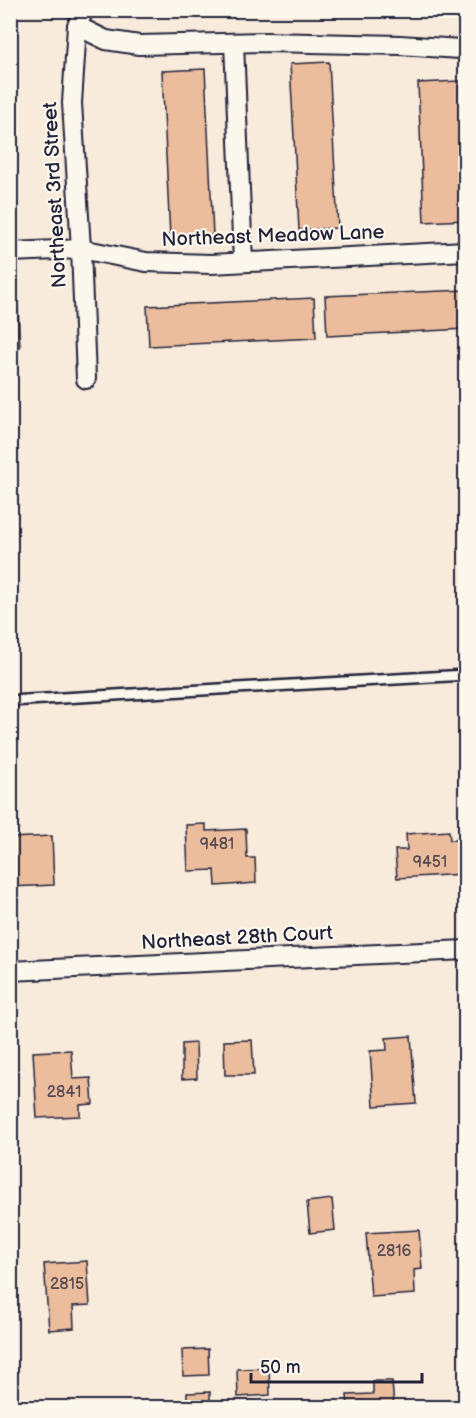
<svg xmlns="http://www.w3.org/2000/svg" width="476" height="1418" viewBox="0 0 476 1418" font-family="'Balsamiq Sans',sans-serif">
	<rect width="100%" height="100%" fill="#f8ebdc"/>
	<filter id="ink" filterUnits="userSpaceOnUse"><feTurbulence type="fractalNoise" baseFrequency=".0167" numOctaves="2"/><feDisplacementMap in="SourceGraphic" scale="12" xChannelSelector="R" yChannelSelector="G"/><feConvolveMatrix kernelMatrix="1 2 1 2 8 2 1 2 1" color-interpolation-filters="sRGB"/></filter>
	<g filter="url(#ink)">
		<!-- building -->
		<g fill="#ecbd9d" stroke="#22223b" stroke-width="1.5">
			<path d="M329,62L338,228L299,230L290,64Z"/>
			<path d="M205,69L213,235L170,237L162,71Z"/>
			<path d="M460,81L465,220L424,222L418,83Z"/>
			<path d="M466,290V329L327,336L325,296Z"/>
			<path d="M10,291H17L20,347L10,348Z"/>
			<path d="M314,298L316,338L149,346L147,306Z"/>
			<path d="M206,824V831L246,829L247,858H255L256,883L216,886L215,870L188,871L186,825Z"/>
			<path d="M449,831L450,840H462L464,874L397,878L395,850H407L406,834Z"/>
			<path d="M52,836L54,885L10,887V838Z"/>
			<path d="M411,1036L416,1103L374,1106L370,1051L387,1050L386,1038Z"/>
			<path d="M252,1040L254,1075H225L224,1041Z"/>
			<path d="M196,1043L197,1078L182,1079V1044Z"/>
			<path d="M71,1050L73,1079L91,1078L93,1104L80,1105V1116L37,1118L33,1052Z"/>
			<path d="M332,1199L335,1230L310,1233L307,1202Z"/>
			<path d="M419,1230L422,1269L414,1270L415,1294L371,1297L366,1233Z"/>
			<path d="M87,1261L90,1305L73,1306L74,1328L49,1330L44,1264Z"/>
			<path d="M208,1349L209,1375L183,1376L182,1350Z"/>
			<path d="M269,1368L270,1395L238,1397L237,1369Z"/>
			<path d="M373,1381H392L394,1408H348L347,1395L373,1394Z"/>
			<path d="M210,1392V1408H187V1393Z"/>
		</g>
		<g fill="none" stroke-linecap="round" stroke-linejoin="round">
			<defs>
				<path id="lane" d="M10,701L466,675"/>
				<g id="street">
					<path d="M84,10L77,26L72,103L81,249L86,379"/>
					<path d="M77,26L106,40L139,45L266,42L400,45L460,49L466,52"/>
					<path d="M234,43L243,262"/>
					<path d="M10,252L81,249L146,262L211,264L466,251"/>
					<path d="M10,971L466,950"/>
				</g>
			</defs>
			<!-- lane casing -->
			<use href="#lane" stroke="#22223b" stroke-width="14"/>
			<!-- street casing -->
			<use href="#street" stroke="#22223b" stroke-width="22"/>
			<!-- lane -->
			<use href="#lane" stroke="#fbf7ec" stroke-width="9"/>
			<!-- street -->
			<use href="#street" stroke="#fbf7ec" stroke-width="18"/>
		</g>
	</g>
	<g text-anchor="middle" dominant-baseline="central" stroke-width="4.5" stroke-linejoin="round" paint-order="stroke">
		<!-- number labels -->
		<g font-size="16" fill="#544954">
			<text x="217" y="844">9481</text>
			<text x="430" y="862">9451</text>
			<text x="64" y="1092">2841</text>
			<text x="394" y="1251">2816</text>
			<text x="67" y="1284">2815</text>
		</g>
		<!-- street labels -->
		<g font-size="20" fill="#22223b" stroke="#fbf7ec">
			<text transform="translate(55 195) rotate(-93)">Northeast 3rd Street</text>
			<text transform="translate(273 236) rotate(-2)">Northeast Meadow Lane</text>
			<text transform="translate(237 938) rotate(-3)">Northeast 28th Court</text>
		</g>
	</g>
	<!-- margin -->
	<rect width="476" height="1418" fill="none" stroke="#fbf7ec" stroke-width="36"/>
	<rect x="18" y="18" width="440" height="1382" fill="none" stroke="#22223b" stroke-width="2" filter="url(#ink)"/>
	<!-- scale -->
	<path d="M251 1373v9h171v-9" fill="none" stroke="#22223b" stroke-width="3"/>
	<text x="260" y="1373" font-size="18" fill="#22223b" stroke="#fbf7ec" stroke-width="4.5" paint-order="stroke">50 m</text>
</svg>
